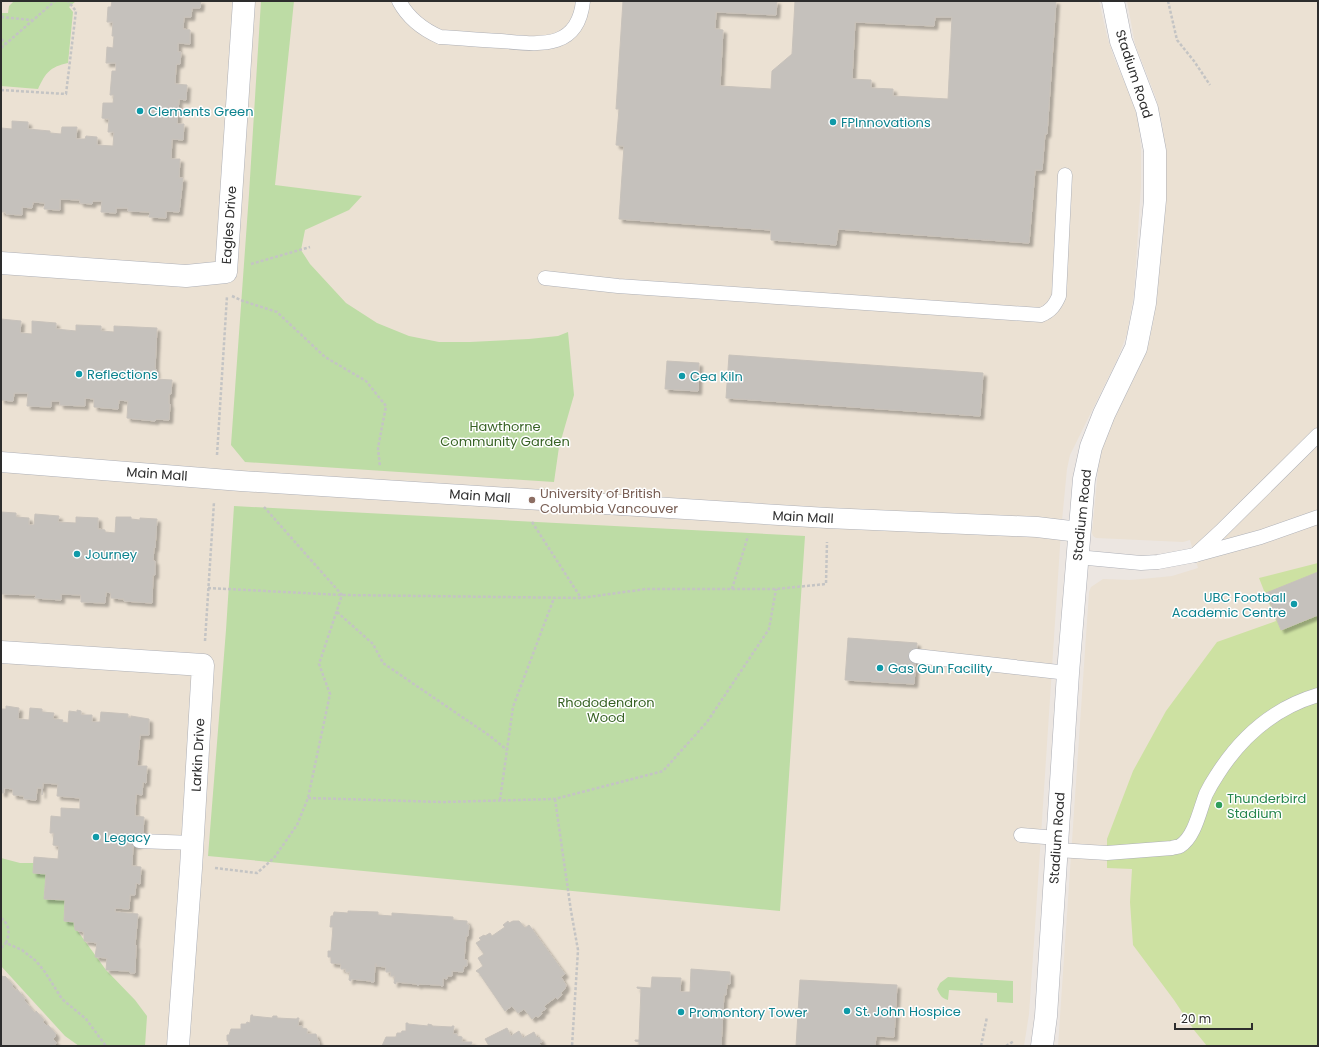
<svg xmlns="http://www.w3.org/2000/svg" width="1319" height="1047" viewBox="0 0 1319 1047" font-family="Poppins,sans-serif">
	<defs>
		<filter id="shadow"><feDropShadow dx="3.5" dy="3.5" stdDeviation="1" flood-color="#0004"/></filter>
	</defs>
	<rect width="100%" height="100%" fill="#ece6e1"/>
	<!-- education -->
	<g fill="#ebe1d3">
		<path d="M1,1H1099L1107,36L1114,58L1132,99L1139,124L1141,151V185L1134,294L1127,334L1117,360L1070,455L1067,469L1061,531L1034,942L1029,1014L1024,1046H1Z"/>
		<path d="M1127,1H1318V1046H1058L1089,592L1091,587L1103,579L1130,580L1152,578L1172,576L1198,568L1190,540L1183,542L1096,538L1093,536L1092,533L1099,460L1103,443L1119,403L1142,361L1149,342L1153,322L1156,295L1165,147L1162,123L1156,98L1135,44Z"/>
	</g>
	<!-- green -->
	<g fill="#bddca5">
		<path d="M14,1H76L69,7L73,12L68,63C50,67 46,72 38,89L1,86V13H8L9,6Z"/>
		<path d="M261,1H294L275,185L362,196L349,210L305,230L301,250L310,264L346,303L377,323L409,336L439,342H470L529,339L558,336L568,332L574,395L559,447L554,482L245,462L231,445L249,194Z"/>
		<path d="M234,506L805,536L780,911L208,856L226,630Z"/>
		<path d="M1,858L20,863H34L46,874L44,899L65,900L64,921L74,922V926L106,970L135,1000L147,1016L145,1046H79L65,1036L1,966Z"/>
		<path d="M948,977L1013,981V1003L997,1002V993L949,990L948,1000C941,998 940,995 937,989L940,983Z"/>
	</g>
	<!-- pitch -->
	<path fill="#cde1a2" d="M1318,563V1046H1207L1194,1030L1174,1000L1133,945L1130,902L1132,869L1107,868V839L1133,771L1166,711L1217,642L1276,621L1259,578Z"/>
	<!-- building -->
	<g fill="#c5c1bc" stroke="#c8c2bb" fill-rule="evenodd" filter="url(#shadow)">
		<path d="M112,1H201L200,8H192L191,17H184L183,29L190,30V44L178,43V52H181L180,64H177L176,66L175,84L187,85L186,100L179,99L177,124H184L183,140L172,139L171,159H180L179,178H183L179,212L166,211V218L149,217L150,212L128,211V208H116V213L101,212L102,201H93L92,204L80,203V200L60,199V210L44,209L45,203L33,202L32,208L22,207V215L6,214V212H1V128L12,129V121L28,122V129L50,131V133L61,134L62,127H77L76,139H85L86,136L97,137V145L113,146L114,132H108L109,119L102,118L103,103H113L114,95H110L112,71H116V63H106L107,47L113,48L114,36H112L113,22H107L108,7H111Z"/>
		<path d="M623,1H777L776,15L716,12L715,29L723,30L720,86L771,89L772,71L792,54L795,1H1056L1047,134H1045L1042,170H1035L1029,243L838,229L836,245L771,240V230L619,219L624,146L616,145L619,109H616ZM935,17H952L948,99L893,96V89L871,88V80L852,79L855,22L934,26Z"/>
		<path d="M1,319L21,321L20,333L32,334V321L56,323V329L76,331V325L101,326V331L114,332V326L157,328L155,369H156V379L172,380L171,394H169V404H170L169,420L156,419L155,421L127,418L128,401L119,400L118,409L94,407V399L85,398V406L60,405V401H51V407L27,406L28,393H14L13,401L1,400Z"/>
		<path d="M729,355L983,373L980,416L726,398Z"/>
		<path d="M667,361L699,363L698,391L665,389Z"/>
		<path d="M1,512L16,513V517L29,518V525H34L35,514L59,516L58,522L76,523V517L98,518V529L105,530V532L115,533L116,517H131V519L140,520V518L157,519L155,548H154L153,561H155V575H153L152,603L124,601V599L111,598V593L106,592L105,603L81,602V595L61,594V600L35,598L36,595L1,594Z"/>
		<path d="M1318,572V615L1281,630L1266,593Z"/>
		<path d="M848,638L917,643L914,684L845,680Z"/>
		<path d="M6,706L19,708L18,719L29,720L30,708L42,709V712L54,713L53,719L63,720L62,722L68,723L69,711L77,712V710L81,711V715H92V722H100L101,712L128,714V718H131V716L149,719V735H140L137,766H147L146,783L143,782L142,795L136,794L135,816L144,817L143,833H139L138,845H133L132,866L141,867L140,884L136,883L135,895H130L129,909L115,908V912L138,914L135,945H136L135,973H130V971L106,970L107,958L95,957L97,943L84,941V932L75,930L74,922L64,921L65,900L44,899L46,874L33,873L34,857L58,859L59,846L53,845L54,833H50L51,816L61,817V808L80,809V798L57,796L58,784L43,783L42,795V788H37L36,800L24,799V796L13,795V789L4,788V793H1V709H6Z"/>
		<path d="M348,911L378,912V915L392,916V913L453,917V920L467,921V925H469L468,936H466L464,960H467V966H464L463,972L452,971V976H447V979L443,978V986H441L440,985L419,984V985H417V984L396,982V984L394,983L395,976H391V972H386V967L376,966L377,964H375L374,982H371V981L351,979V981L349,980L350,972H346V969H341V964L331,963V957H328V951H331L333,927H330L331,916H333L334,912L348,913Z"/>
		<path d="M508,921L509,923L513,921H519L525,928L529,925L565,974L561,977L566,985L565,989L561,993L562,995L557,999L556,997L544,1006L546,1009L541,1012L542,1014L538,1017L536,1016L532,1019L524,1009L518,1013L512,1006L505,1011L479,973L476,971L483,966L478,958L484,954L476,943L481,940L479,938L484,935L485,936L490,933L492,936L505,927L503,925Z"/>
		<path d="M691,969L730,972V984H727L726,995L724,994L721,1046H639V1042L635,1041V1040H639L641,989L637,988V987L651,988L652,977L681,978L680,992H690Z"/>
		<path d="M3,976L4,977L5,976L13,985L12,986L16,991L17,989L25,999L24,1000L35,1013L36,1011L44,1020L43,1022L47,1026L48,1025L56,1034L54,1035L56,1036L53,1039L57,1043L53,1046H1V977Z"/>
		<path d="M800,980L897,985L894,1037L876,1036L875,1046H796Z"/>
		<path d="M251,1015H253L252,1016L272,1018L273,1016H277V1018L297,1019V1018H299L298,1026H302V1028L307,1029V1034H316L318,1041H319V1046H228L229,1041H227V1035H229L231,1029H241V1024H246L247,1022L250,1023Z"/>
		<path d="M406,1023H408V1024L428,1026V1024L432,1025V1026L452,1027V1026H454L453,1034H457V1036L462,1037V1042H472L471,1045L473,1046H382L386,1037H396L397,1033H401L402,1031H406Z"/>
		<path d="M507,1028L511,1036L519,1031L523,1038L534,1032L537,1038L539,1037L542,1042L539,1043L541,1046H489L485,1039Z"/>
	</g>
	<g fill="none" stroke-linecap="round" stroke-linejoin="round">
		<defs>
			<g id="service">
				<path d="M399,1C408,18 422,29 440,37C460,38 480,40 501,41C538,44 578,51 583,1"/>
				<path d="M545,278L618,286L1041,315C1051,311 1055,305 1059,296L1065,175"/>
				<path d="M1318,435L1220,532L1195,555L1261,537L1318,517"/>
				<path d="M1077,557L1141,563L1158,562L1195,555"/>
				<path d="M916,656L1068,673"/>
				<path d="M1021,835L1057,838"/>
				<path d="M139,841L193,843"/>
				<path d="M1057,850L1107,853L1172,848C1174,847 1178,847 1180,846C1195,837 1200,809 1206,794C1209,788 1213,781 1217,775C1241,737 1274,708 1318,695"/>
			</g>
			<path id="pedestrian" d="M1,462L241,481L827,518L1037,527L1079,532"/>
			<g id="minor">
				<path d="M1,263L186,276L226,272L244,1"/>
				<path d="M1,652L203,665L191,868L178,1046"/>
				<path d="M1042,1046L1046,1016L1068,673L1084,479L1091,447L1104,414L1136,348L1145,303L1155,200V151L1147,109L1121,41L1113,1"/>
			</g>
		</defs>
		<!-- service casing -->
		<use href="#service" stroke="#aeb0b7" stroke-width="15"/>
		<!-- pedestrian casing -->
		<use href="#pedestrian" stroke="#aeb0b7" stroke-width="21"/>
		<!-- minor casing -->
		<use href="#minor" stroke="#aeb0b7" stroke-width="23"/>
		<!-- path -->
		<g stroke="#c4c4c4" stroke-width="2.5" stroke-dasharray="3 2" stroke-linecap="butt">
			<path d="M1168,1L1177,40L1194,61L1210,85"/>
			<path d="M1,17L32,20"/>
			<path d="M1,39L6,44"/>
			<path d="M1,48L55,1"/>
			<path d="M1,90L66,94L76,11L68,1"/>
			<path d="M251,264L310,247"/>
			<path d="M232,296L243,301L277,312L325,357L366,381L386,406L378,448L380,467"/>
			<path d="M217,455L227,296"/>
			<path d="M532,522L581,598"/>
			<path d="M208,588L342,595L581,598L646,589H776L826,584L827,542"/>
			<path d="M732,589L748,536"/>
			<path d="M337,612L373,644L383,663L490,736L507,750"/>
			<path d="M205,641L214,502"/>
			<path d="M308,798L443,802L555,799L663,771L707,722L769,629L776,589"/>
			<path d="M555,799L571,911L578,950L572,1046"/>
			<path d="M500,800L513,707L554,598"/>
			<path d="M215,868L257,873L274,858L297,825L308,798L330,694L319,664L342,595L264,507"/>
			<path d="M1,918C10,925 10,933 6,943L22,950L36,961L45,972L62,999L86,1019L106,1046"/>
			<path d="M1,948L6,943"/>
			<path d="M981,1046L987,1017"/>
			<path d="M1006,1046L1014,1041"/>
		</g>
		<!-- service -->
		<use href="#service" stroke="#fff" stroke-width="14"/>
		<!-- pedestrian -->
		<use href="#pedestrian" stroke="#fff" stroke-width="20"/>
		<!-- minor -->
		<use href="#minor" stroke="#fff" stroke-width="22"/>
	</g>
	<!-- markers -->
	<g fill="#0f9aa8" stroke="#fff" stroke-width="1.5">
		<circle cx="140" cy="111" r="4"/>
		<circle cx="833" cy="122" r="4"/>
		<circle cx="79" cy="374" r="4"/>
		<circle cx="682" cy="376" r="4"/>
		<circle cx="77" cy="554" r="4"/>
		<circle cx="1294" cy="604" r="4"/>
		<circle cx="880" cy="668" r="4"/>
		<circle cx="96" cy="837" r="4"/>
		<circle cx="847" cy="1011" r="4"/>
		<circle cx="681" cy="1012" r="4"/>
	</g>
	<circle fill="#8d6e63" stroke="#fff" stroke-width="1.5" cx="532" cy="500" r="4"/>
	<circle fill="#2e9e5b" stroke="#fff" stroke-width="1.5" cx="1219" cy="805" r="4"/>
	<g text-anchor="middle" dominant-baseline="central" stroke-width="3" stroke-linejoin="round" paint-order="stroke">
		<!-- street labels -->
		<g font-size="13" fill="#2d2d2d" stroke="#fff">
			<text transform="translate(1134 74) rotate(72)">Stadium Road</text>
			<text transform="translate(229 225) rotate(-86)">Eagles Drive</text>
			<text transform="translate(157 474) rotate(4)">Main Mall</text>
			<text transform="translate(480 496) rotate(4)">Main Mall</text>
			<text transform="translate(1082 515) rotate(-84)">Stadium Road</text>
			<text transform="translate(803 517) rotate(3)">Main Mall</text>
			<text transform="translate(198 755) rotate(-87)">Larkin Drive</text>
			<text transform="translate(1057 838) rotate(-86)">Stadium Road</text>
		</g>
		<!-- culture labels -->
		<g font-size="13" fill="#0d838f" stroke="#fff" text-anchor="start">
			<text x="148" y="111">Clements Green</text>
			<text x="841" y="122">FPInnovations</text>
			<text x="87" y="374">Reflections</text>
			<text x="690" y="376">Cea Kiln</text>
			<text x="85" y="554">Journey</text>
			<text x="1286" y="597" text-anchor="end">UBC Football<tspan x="1286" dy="15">Academic Centre</tspan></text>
			<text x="888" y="668">Gas Gun Facility</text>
			<text x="104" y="837">Legacy</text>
			<text x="855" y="1011">St. John Hospice</text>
			<text x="689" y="1012">Promontory Tower</text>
		</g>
		<!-- park labels -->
		<g font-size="13" fill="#376224" stroke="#fff">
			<text x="505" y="426">Hawthorne<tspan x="505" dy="15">Community Garden</tspan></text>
			<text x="606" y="702">Rhododendron<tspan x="606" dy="15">Wood</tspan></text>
		</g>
		<!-- education labels -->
		<g font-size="13" fill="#785e54" stroke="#fff" text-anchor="start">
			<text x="540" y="493">University of British<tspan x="540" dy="15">Columbia Vancouver</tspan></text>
		</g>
		<!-- leisure labels -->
		<g font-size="13" fill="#27864d" stroke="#fff" text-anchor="start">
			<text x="1227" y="798">Thunderbird<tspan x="1227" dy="15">Stadium</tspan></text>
		</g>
	</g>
	<!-- border -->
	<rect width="1319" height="1047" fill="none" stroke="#2d2d2d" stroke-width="4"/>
	<!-- scale -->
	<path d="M1175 1023v6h77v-6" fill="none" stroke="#2d2d2d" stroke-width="2"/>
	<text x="1181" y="1023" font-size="12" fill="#2d2d2d" stroke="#ffffff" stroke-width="3" paint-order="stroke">20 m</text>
</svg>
